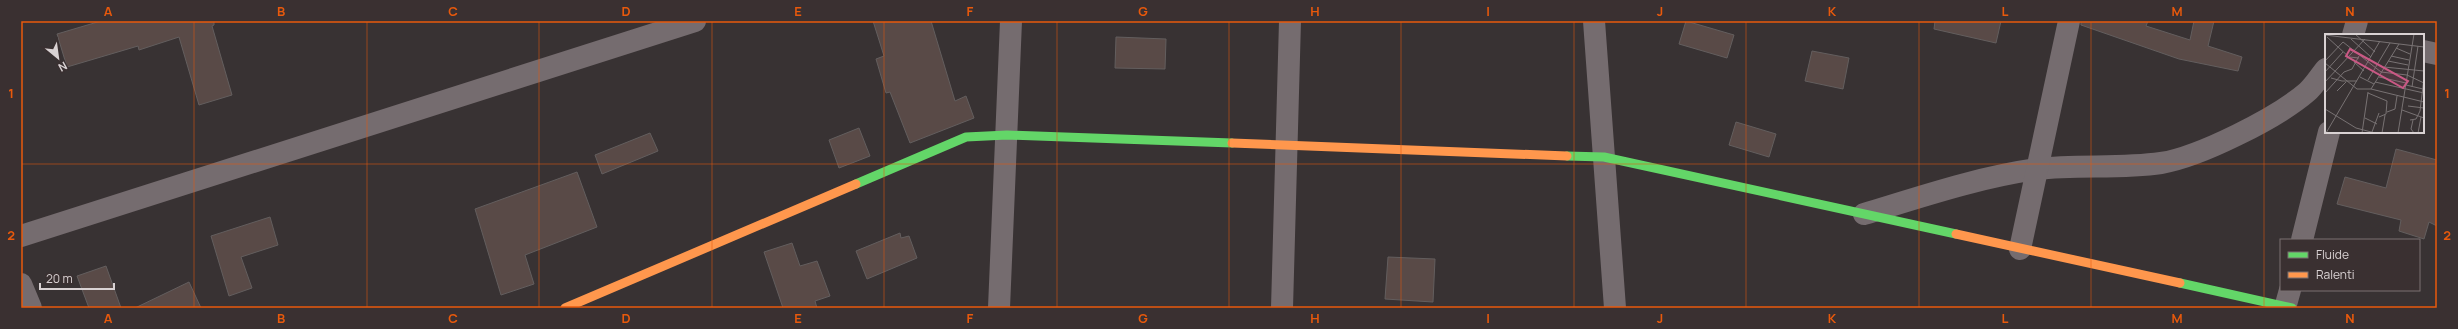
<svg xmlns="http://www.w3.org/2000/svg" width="2458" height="329" viewBox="0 0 2458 329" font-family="Manrope,sans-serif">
	<rect width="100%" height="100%" fill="#383233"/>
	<!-- building -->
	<g fill="#594a47" stroke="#635e5e">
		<path d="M101,21H214V25L212,26L232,95L199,105L179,37L139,50L138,46L67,67L57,34Z"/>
		<path d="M873,21H931L955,101L966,96L974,118L910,143L890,92L886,93L876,59L884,56Z"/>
		<path d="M1686,21L1734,35L1727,58L1679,44Z"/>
		<path d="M1935,21H2001L1996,43L1934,29Z"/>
		<path d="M2081,21H2148L2146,26L2190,40L2194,21H2214L2208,46L2242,57L2238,71L2179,59L2081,25Z"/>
		<path d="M1116,37L1166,39L1165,69L1115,68Z"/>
		<path d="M1812,51L1849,58L1843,89L1805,81Z"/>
		<path d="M1736,122L1776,134L1769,157L1729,145Z"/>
		<path d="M859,128L870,156L839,168L829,140Z"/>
		<path d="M650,133L658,151L602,174L595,155Z"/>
		<path d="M2396,149L2437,160V226L2429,222L2424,239L2399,231L2401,220L2337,204L2345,177L2386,188Z"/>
		<path d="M577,172L597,227L525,255L534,284L501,295L475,209Z"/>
		<path d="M270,217L278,245L241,257L252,288L229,296L211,236Z"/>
		<path d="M900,233L901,238L909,236L917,258L867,279L856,251Z"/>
		<path d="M792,243L800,266L817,261L830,296L815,301L817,308H783L764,252Z"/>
		<path d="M1388,257L1435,259L1433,302L1385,299Z"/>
		<path d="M106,266L121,308H89L77,276Z"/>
		<path d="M189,282L201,308H135Z"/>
	</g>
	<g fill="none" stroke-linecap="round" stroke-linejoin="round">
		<!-- street -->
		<g stroke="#756c6f" stroke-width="22">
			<path d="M1594,21L1615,308"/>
			<path d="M2353,35L2357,21"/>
			<path d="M2423,51L2437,54"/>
			<path d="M1864,214C1920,197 1979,177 2037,169C2077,164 2120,169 2161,163C2199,157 2277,118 2307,92C2314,86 2320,76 2326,69"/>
			<path d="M21,236L695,21"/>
			<path d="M2302,240L2329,132"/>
			<path d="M2020,249L2069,21"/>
			<path d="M21,284L31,308"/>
			<path d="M999,308L1011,21"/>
			<path d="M1282,308L1290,21"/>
			<path d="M2285,308L2290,290"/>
		</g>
		<!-- fast -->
		<g stroke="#63d668" stroke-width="9">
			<path d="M1567,156L1604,157L1956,234"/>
			<path d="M856,184L966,137L1007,135L1232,143"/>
			<path d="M2180,283L2292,308"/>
		</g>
		<!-- slow -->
		<g stroke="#ff974d" stroke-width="9">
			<path d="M1232,143L1567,156"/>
			<path d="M1956,234L2180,283"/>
			<path d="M565,308L856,184"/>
		</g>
	</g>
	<!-- grid -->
	<path fill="none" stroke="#e8590c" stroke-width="1" stroke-opacity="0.55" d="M194,21V308M367,21V308M539,21V308M712,21V308M884,21V308M1057,21V308M1229,21V308M1401,21V308M1574,21V308M1746,21V308M1919,21V308M2091,21V308M2264,21V308M21,164H2437"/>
	<!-- overview -->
	<g transform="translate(2325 34)">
		<rect width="99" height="99" fill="#383233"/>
		<path fill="none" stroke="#787273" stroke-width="1" d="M30,0L50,18M0,1L99,13M2,3L24,23L34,24M26,5L46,23M18,8L56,38L82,41L99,49M71,14L85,20M66,22L84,26M0,27L18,8M63,27L83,31M29,28L39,37M0,29L32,55H46L99,68M59,33L99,37M0,38L18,18M35,43L49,50M54,43L81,49M6,44L17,47H32M43,46L65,9M0,48L40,5M50,48L99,59M81,51L98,55M87,53L93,12M46,55L74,10M12,57L21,48M0,59L19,38L27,35L34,22M43,59L62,67L61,80L54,83M83,72L99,74M0,75L31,94L50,99M77,76L99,84M62,78L70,75L72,62M40,84L52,90M85,86L91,85L95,77L99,44M88,86L86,95L89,99M47,98L54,79M1,99L55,7M37,99L43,58M57,99L60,81M73,99L89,0M93,99L96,83"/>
		<path fill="#ca5985" fill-opacity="0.15" stroke="#ca5985" stroke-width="2" d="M25,15L83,47L78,54L21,22Z"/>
		<rect width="99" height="99" fill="none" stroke="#d9d2d3" stroke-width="2"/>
	</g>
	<!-- border -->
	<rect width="2458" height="329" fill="none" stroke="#3a3031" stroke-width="44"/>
	<!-- legend -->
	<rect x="2280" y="239" width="140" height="52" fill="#3a3031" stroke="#7a7172"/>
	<rect x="2288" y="252" width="20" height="6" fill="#63d668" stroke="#7a7172"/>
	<text x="2316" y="259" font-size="12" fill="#d9d2d3">Fluide</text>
	<rect x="2288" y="272" width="20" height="6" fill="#ff974d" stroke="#7a7172"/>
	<text x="2316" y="279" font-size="12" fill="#d9d2d3">Ralenti</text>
	<!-- north arrow -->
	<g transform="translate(58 58) rotate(151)" stroke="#3a3031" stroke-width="3" paint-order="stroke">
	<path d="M0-3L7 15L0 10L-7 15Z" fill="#d9d2d3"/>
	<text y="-6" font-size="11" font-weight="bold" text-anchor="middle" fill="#d9d2d3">N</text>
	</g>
	<!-- scale -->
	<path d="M40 283v6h74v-6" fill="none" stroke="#d9d2d3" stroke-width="2"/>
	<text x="46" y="283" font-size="12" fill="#d9d2d3" stroke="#3a3031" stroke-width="3" paint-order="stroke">20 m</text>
	<rect x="22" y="22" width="2414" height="285" fill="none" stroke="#e8590c" stroke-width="1.5"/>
	<g font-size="13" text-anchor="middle" font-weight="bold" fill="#e8590c">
		<text x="108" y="16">A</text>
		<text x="281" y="16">B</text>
		<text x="453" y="16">C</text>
		<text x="626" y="16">D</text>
		<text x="798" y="16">E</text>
		<text x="970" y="16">F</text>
		<text x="1143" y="16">G</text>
		<text x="1315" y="16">H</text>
		<text x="1488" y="16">I</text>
		<text x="1660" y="16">J</text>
		<text x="1832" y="16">K</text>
		<text x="2005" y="16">L</text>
		<text x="2177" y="16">M</text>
		<text x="2350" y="16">N</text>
		<text x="11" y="98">1</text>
		<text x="2447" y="98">1</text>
		<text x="11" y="240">2</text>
		<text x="2447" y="240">2</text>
		<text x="108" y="323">A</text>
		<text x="281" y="323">B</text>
		<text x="453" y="323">C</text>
		<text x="626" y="323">D</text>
		<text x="798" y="323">E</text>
		<text x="970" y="323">F</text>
		<text x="1143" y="323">G</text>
		<text x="1315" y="323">H</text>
		<text x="1488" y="323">I</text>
		<text x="1660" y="323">J</text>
		<text x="1832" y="323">K</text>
		<text x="2005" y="323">L</text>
		<text x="2177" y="323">M</text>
		<text x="2350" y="323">N</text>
	</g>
</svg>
